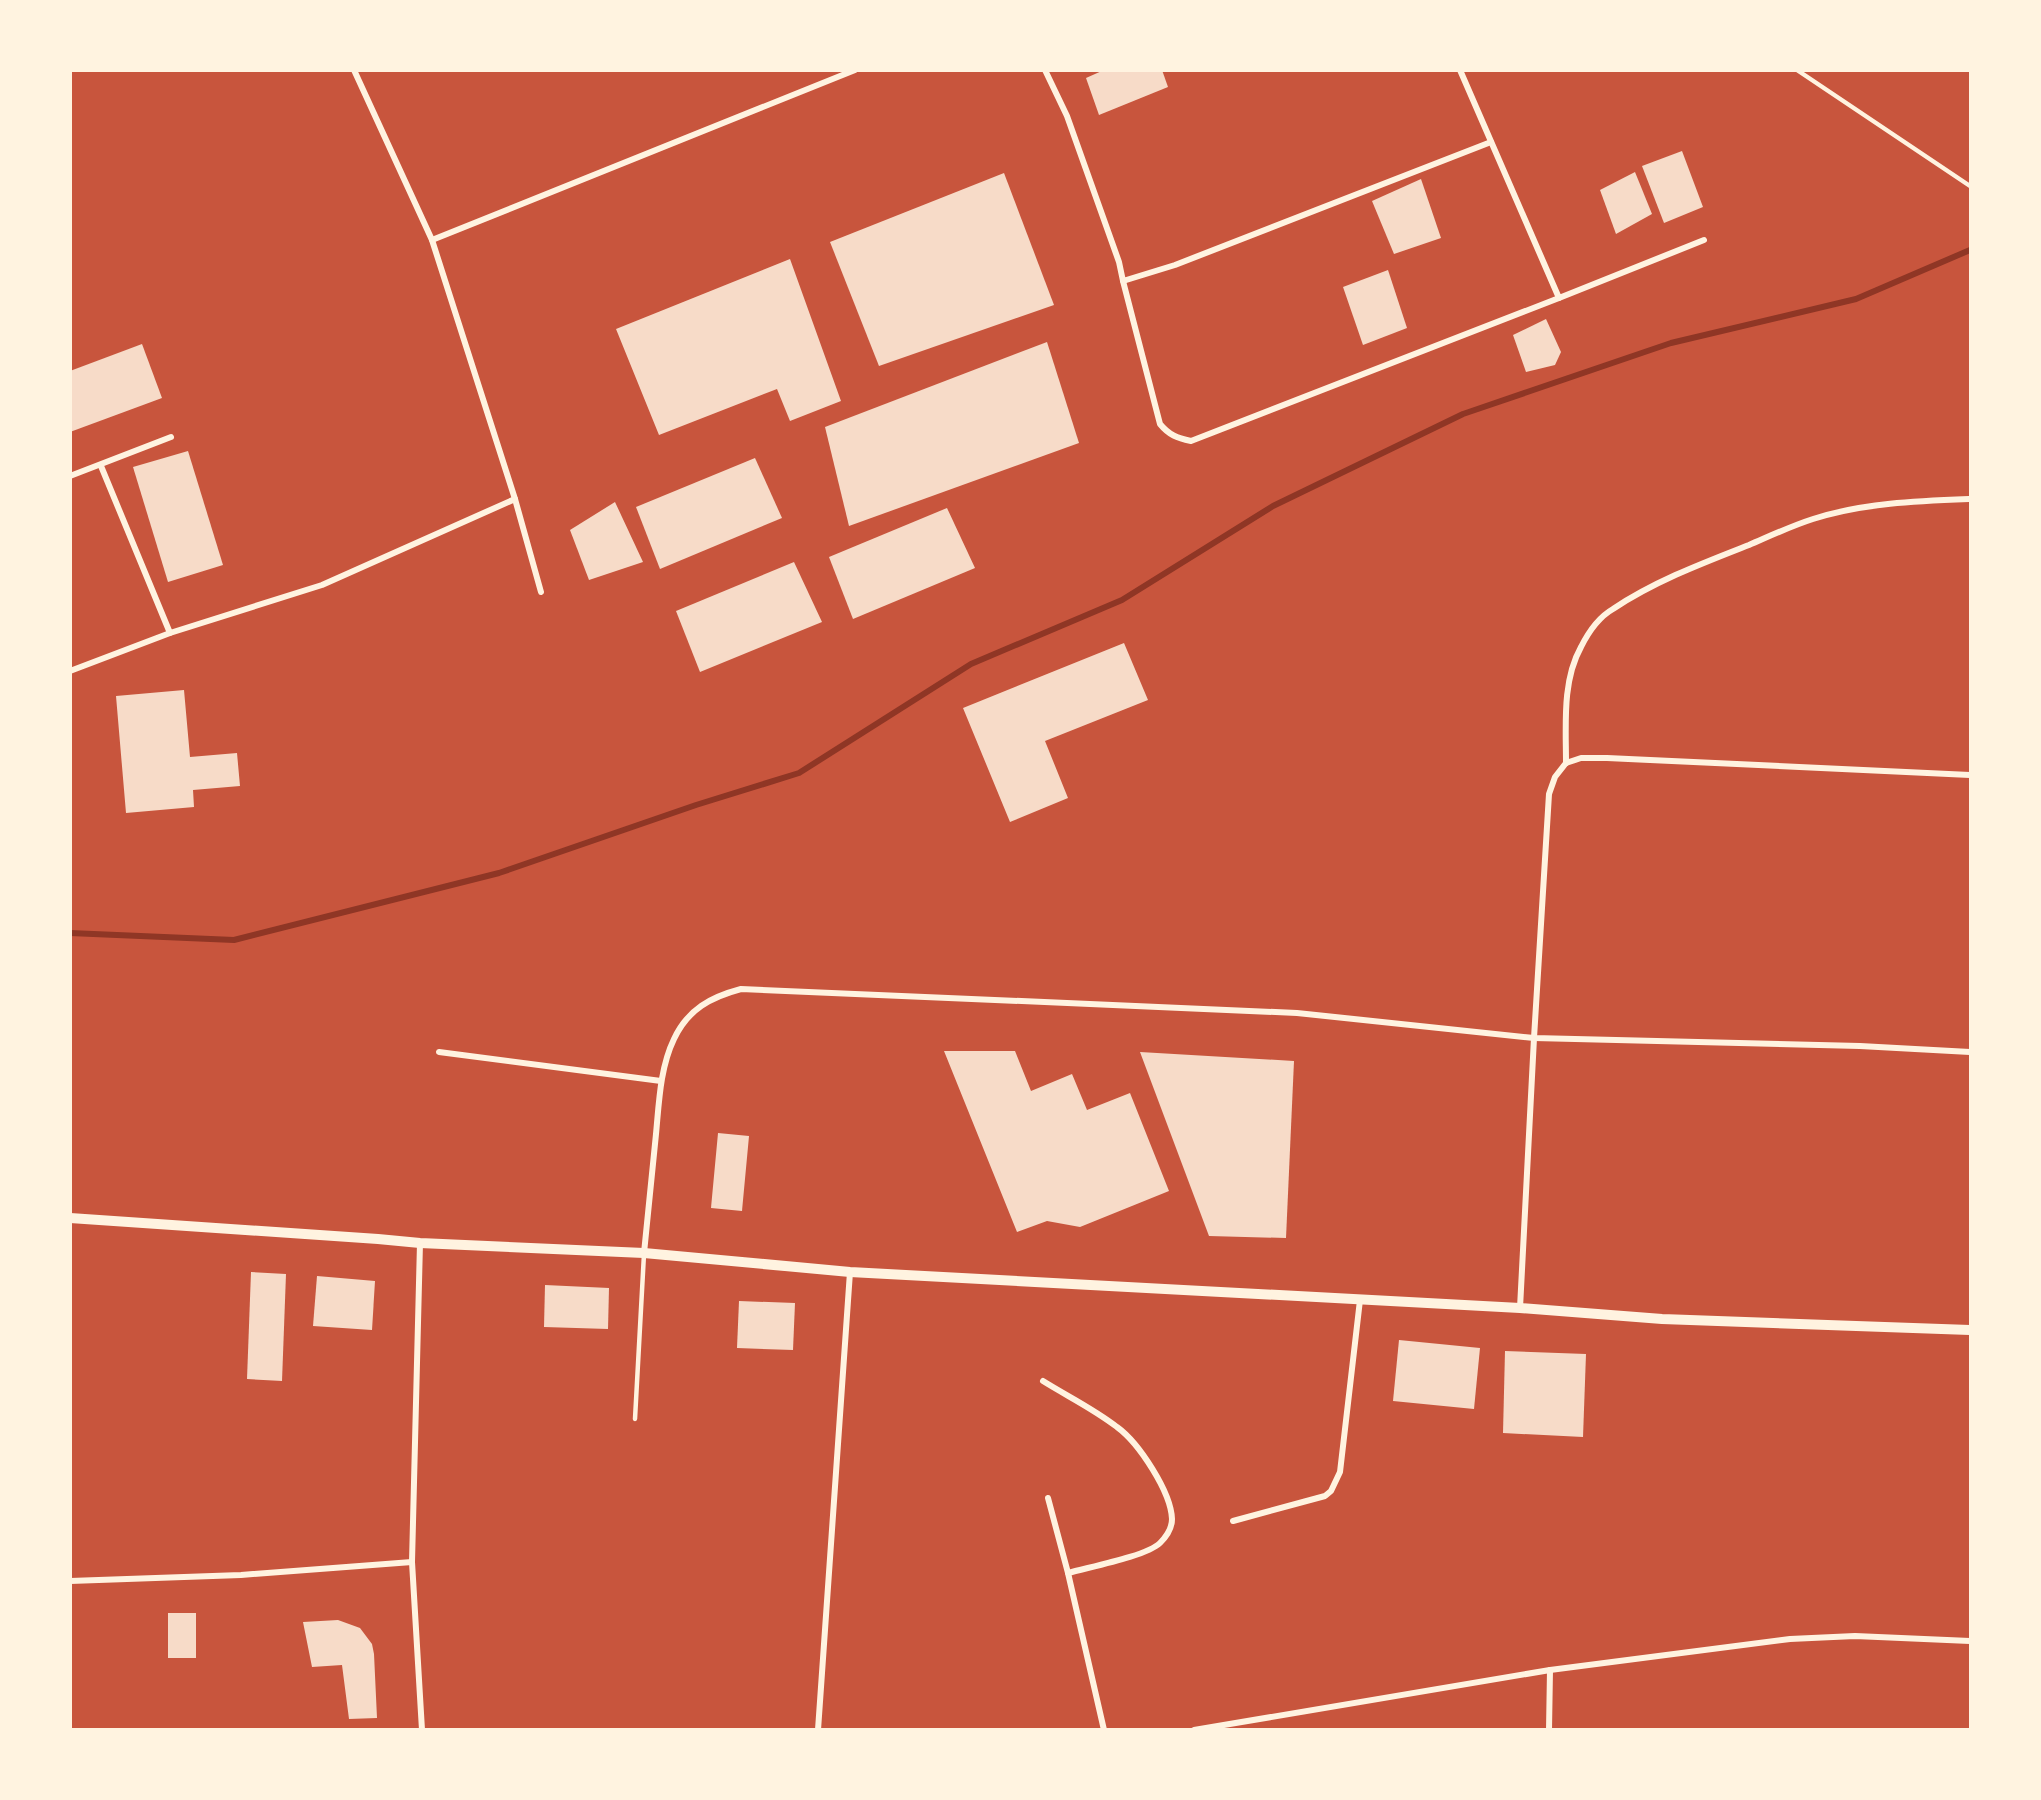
<svg xmlns="http://www.w3.org/2000/svg" width="2041" height="1800" viewBox="0 0 2041 1800" font-family="'Open Sans',sans-serif">
	<rect width="100%" height="100%" fill="#c8553d"/>
	<g fill="none" stroke-linecap="round" stroke-linejoin="round">
		<!-- stream -->
		<path stroke="#8f3625" stroke-width="6" d="M70,933L234,940L499,873L696,805L799,773L971,664L1122,600L1273,506L1463,414L1671,343L1856,299L1970,250"/>
	</g>
	<!-- building -->
	<g fill="#f7dbc8">
		<path d="M1104,70H1162L1168,87L1099,115L1086,78Z"/>
		<path d="M1682,151L1703,207L1664,223L1642,166Z"/>
		<path d="M1635,172L1652,214L1616,234L1600,190Z"/>
		<path d="M1004,173L1054,305L879,366L830,242Z"/>
		<path d="M1421,179L1441,238L1394,254L1372,201Z"/>
		<path d="M790,259L841,401L790,421L777,389L659,435L616,329Z"/>
		<path d="M1388,270L1407,328L1363,345L1343,287Z"/>
		<path d="M1546,319L1561,352L1555,365L1526,372L1513,335Z"/>
		<path d="M1047,342L1079,443L849,526L825,427Z"/>
		<path d="M142,344L162,398L70,432V371Z"/>
		<path d="M188,451L223,565L168,582L133,467Z"/>
		<path d="M755,458L782,518L660,569L636,507Z"/>
		<path d="M615,502L643,562L589,580L570,530Z"/>
		<path d="M947,508L975,568L853,619L829,557Z"/>
		<path d="M794,562L822,622L700,672L676,611Z"/>
		<path d="M1124,643L1148,700L1045,741L1068,798L1010,822L963,708Z"/>
		<path d="M184,690L190,757L237,753L240,786L193,790L194,807L126,813L116,696Z"/>
		<path d="M944,1051H1015L1031,1091L1072,1074L1087,1110L1130,1093L1169,1191L1080,1227L1047,1221L1017,1232Z"/>
		<path d="M1140,1052L1294,1061L1286,1238L1209,1236Z"/>
		<path d="M718,1133L749,1136L742,1211L711,1208Z"/>
		<path d="M251,1272L286,1274L282,1381L247,1379Z"/>
		<path d="M317,1276L375,1281L372,1330L313,1326Z"/>
		<path d="M545,1285L609,1288L608,1329L544,1327Z"/>
		<path d="M739,1301L795,1303L793,1350L737,1348Z"/>
		<path d="M1399,1340L1480,1348L1474,1409L1393,1401Z"/>
		<path d="M1505,1351L1586,1354L1583,1437L1503,1433Z"/>
		<rect x="168" y="1613" width="28" height="45"/>
		<path d="M338,1620L360,1628L372,1644L374,1654L377,1718L349,1719L342,1665L312,1667L303,1622Z"/>
	</g>
	<g fill="none" stroke-linecap="round" stroke-linejoin="round">
		<!-- service -->
		<g stroke="#fff3e0" stroke-width="4.5">
			<path d="M1797,70L1970,186"/>
			<path d="M635,1419L644,1254"/>
		</g>
		<!-- minor -->
		<g stroke="#fff3e0" stroke-width="6">
			<path d="M354,70L432,240L515,499L541,592"/>
			<path d="M1045,70L1067,116L1119,262L1123,281L1175,265L1491,142"/>
			<path d="M1460,70L1559,298L1704,240"/>
			<path d="M432,240L855,70"/>
			<path d="M1123,281L1160,424C1169,435 1177,438 1191,441L1559,298"/>
			<path d="M101,466L170,633"/>
			<path d="M70,476L171,437"/>
			<path d="M70,671L170,633L322,585L515,499"/>
			<path d="M1566,763C1566,725 1562,681 1581,647C1588,633 1599,617 1613,609C1655,581 1703,563 1749,545C1770,536 1791,526 1813,519C1863,503 1918,501 1970,499"/>
			<path d="M1566,763L1581,758H1607L1970,775"/>
			<path d="M439,1052L661,1081"/>
			<path d="M420,1243L412,1562L422,1730"/>
			<path d="M644,1253C648,1214 652,1174 656,1134C659,1103 660,1068 674,1039C688,1009 711,997 741,989L1297,1013L1534,1038L1860,1046L1970,1052"/>
			<path d="M1520,1308L1534,1038L1549,794L1555,777L1566,763"/>
			<path d="M1043,1381C1067,1396 1094,1409 1117,1427C1139,1443 1171,1492 1172,1519C1172,1529 1166,1537 1160,1543C1147,1556 1089,1567 1068,1573"/>
			<path d="M1048,1498L1068,1573L1104,1730"/>
			<path d="M1233,1521L1325,1496L1331,1491L1340,1472L1360,1300"/>
			<path d="M70,1581L241,1575L412,1562"/>
			<path d="M818,1730L850,1272"/>
			<path d="M1194,1730L1550,1670L1790,1639L1855,1636L1970,1641"/>
			<path d="M1549,1730L1550,1670"/>
		</g>
		<!-- tertiary -->
		<path stroke="#fff3e0" stroke-width="10" d="M70,1218L378,1239L420,1243L644,1253L850,1272L1520,1308L1662,1319L1970,1330"/>
	</g>
	<!-- border -->
	<rect width="2041" height="1800" fill="none" stroke="#fff3e0" stroke-width="144"/>
</svg>
